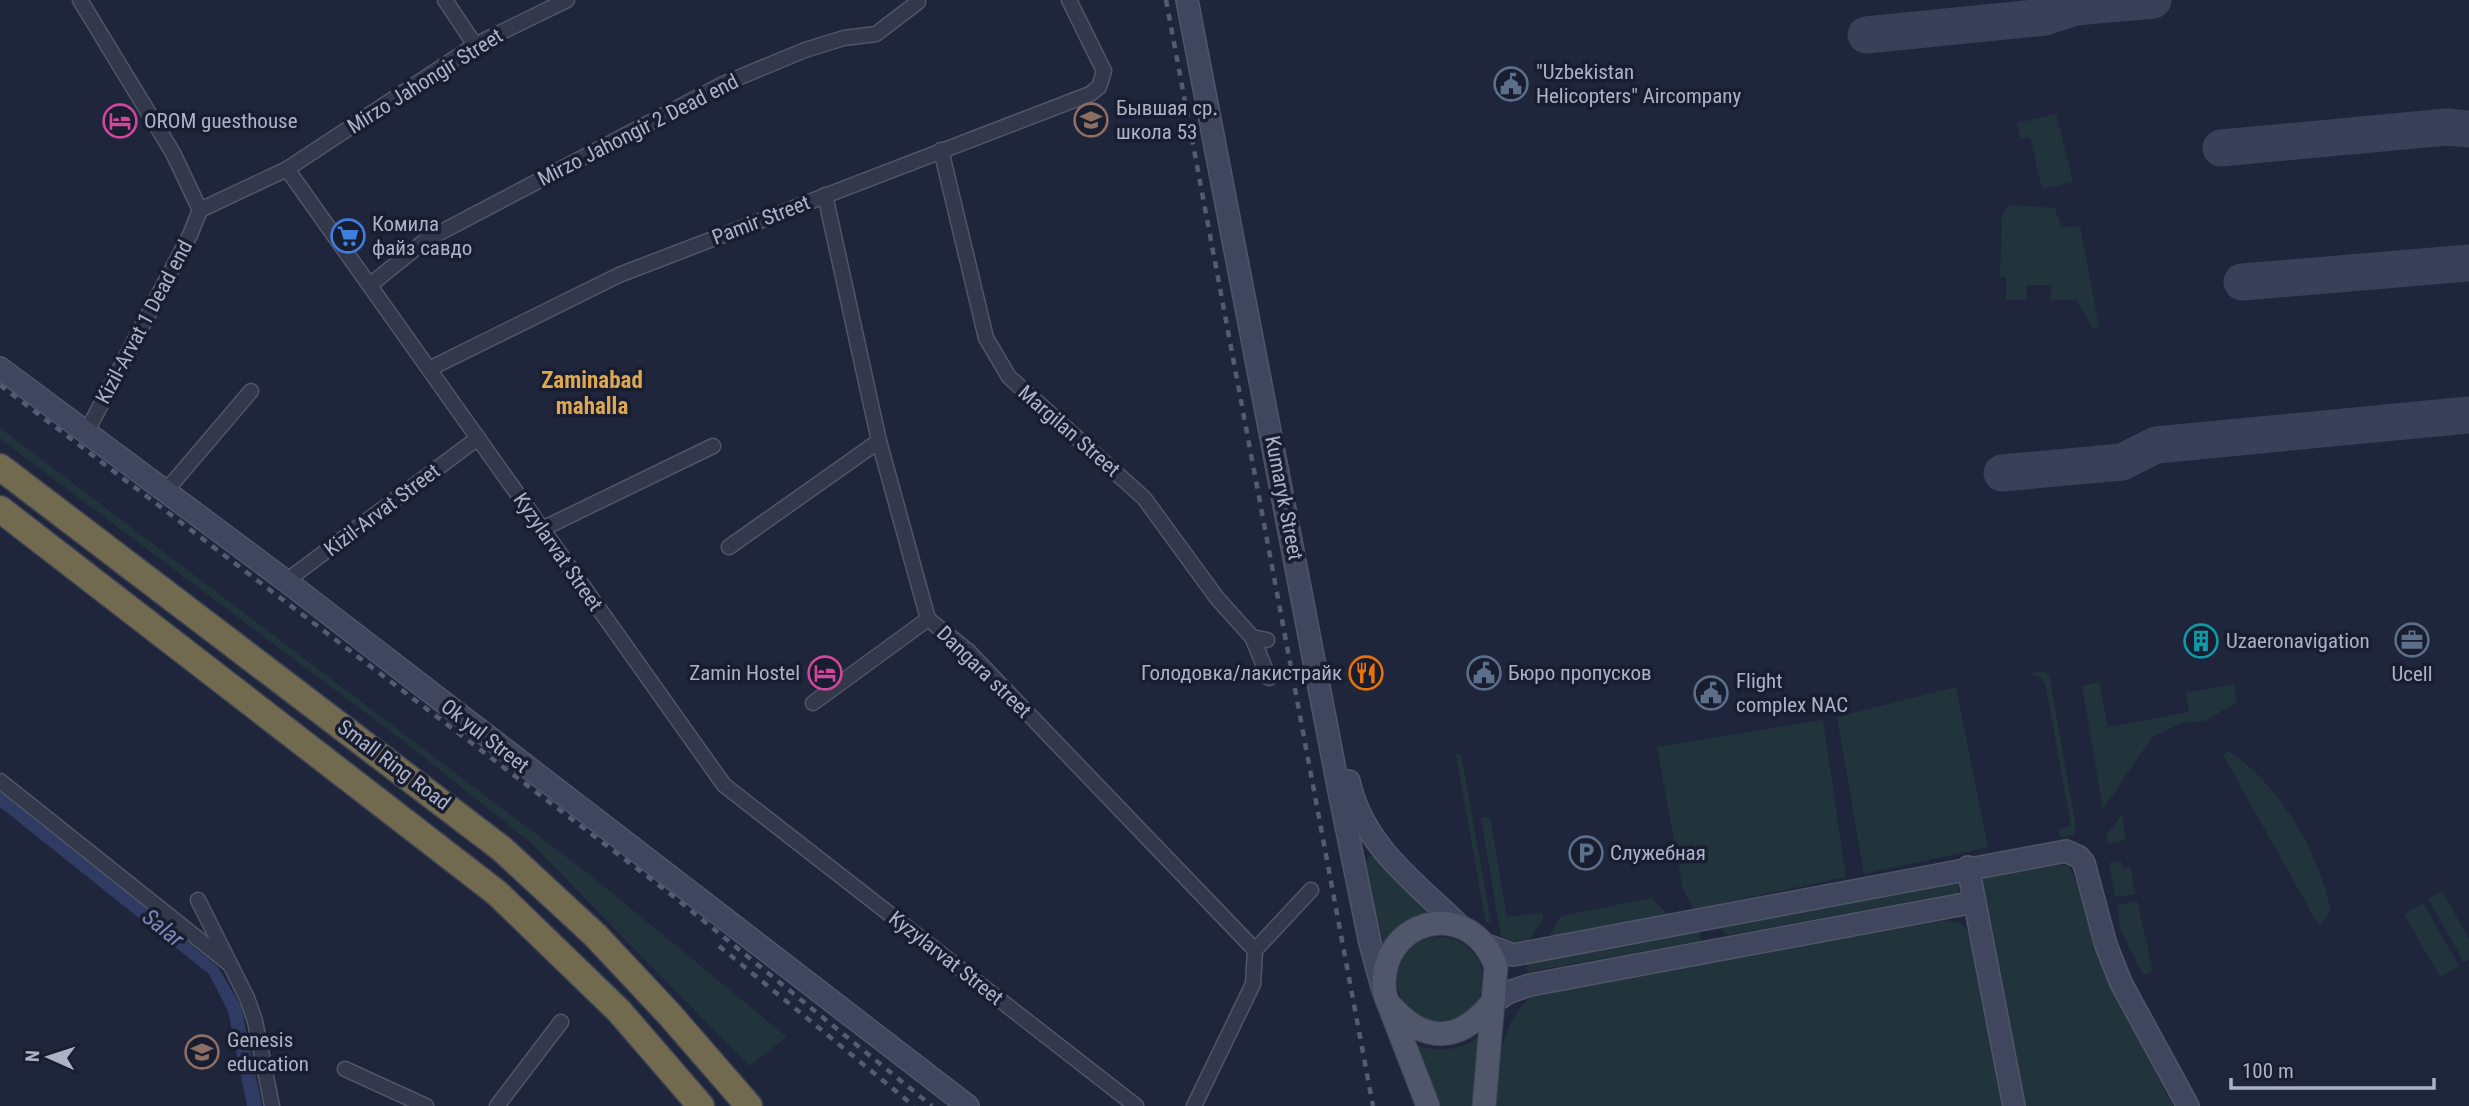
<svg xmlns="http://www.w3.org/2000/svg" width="2469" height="1106" viewBox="0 0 2469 1106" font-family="'Roboto Condensed',sans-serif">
	<rect width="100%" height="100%" fill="#1f263b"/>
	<!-- green -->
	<g fill="#21343c">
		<path d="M2056,114L2073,182L2042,189L2030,137L2021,139L2017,123Z"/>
		<path d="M2009,205L2055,208L2061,228L2080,226L2099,327L2093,328L2076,300H2051V285H2027L2026,300H2006V277H2000L2002,216Z"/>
		<path d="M0,428L590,875L787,1037L749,1066L530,842L406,743L0,439Z"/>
		<path d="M2043,671L2049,674L2076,828L2073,835L2060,837L2059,829L2071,826L2046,687L2042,678L2029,674Z"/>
		<path d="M2099,682L2108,727L2189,712L2186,693L2234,684L2237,702L2205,721L2182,723L2152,737L2103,809L2082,686Z"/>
		<path d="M1956,687L1988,847L1864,874L1837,717Z"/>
		<path d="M1823,720L1846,877L1694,909L1683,889L1657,747Z"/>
		<path d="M2228,751C2280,784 2318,851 2331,911L2319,926L2223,755Z"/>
		<path d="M1461,754L1491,922L1486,923L1456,755Z"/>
		<path d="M2122,814L2126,840L2108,844L2106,836Z"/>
		<path d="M1490,817L1507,917L1542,913L1543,919L1528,941L1515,943L1501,936L1481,818Z"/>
		<path d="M1369,856H1376L1437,914L1395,932L1383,944L1365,865Z"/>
		<path d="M2121,861L2123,868L2131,867L2135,894L2115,897L2109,863Z"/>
		<path d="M2055,863L2068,866L2074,875L2110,985L2173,1106H2024L1981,886L1984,878L1992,874Z"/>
		<path d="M1958,881L1960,886L1957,893L1728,935L1722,931L1723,926Z"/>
		<path d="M2442,891L2469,939V959L2464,962L2428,899Z"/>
		<path d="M1652,898L1669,916L1545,943L1561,916Z"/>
		<path d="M2137,901L2153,971L2143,975L2121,931L2117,905Z"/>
		<path d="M2423,903L2459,966L2440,977L2404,914Z"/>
		<path d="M1944,920L1959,923L1971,932L2006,1106H1496C1497,1069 1501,1014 1537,993Z"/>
		<path d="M1699,930L1701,941L1527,972V960Z"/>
		<circle cx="1440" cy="980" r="43"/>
		<path d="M1481,1034L1473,1106H1442L1415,1045C1437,1053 1464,1051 1481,1034Z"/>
	</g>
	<!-- water -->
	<path fill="#2f3b62" d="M0,789L218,967L241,1006L262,1106H247L228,1011L209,974L0,807Z"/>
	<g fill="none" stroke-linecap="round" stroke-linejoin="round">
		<!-- taxiway -->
		<g stroke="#3a4057" stroke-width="37">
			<path d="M1866,35L2045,17L2076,7L2153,0"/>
			<path d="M2221,148L2447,127L2469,129"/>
			<path d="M2242,282L2469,263"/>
			<path d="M2002,473L2122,462L2156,445L2469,415"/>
		</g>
		<defs>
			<g id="street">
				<path d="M80,0L173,153L200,210L287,169L475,45L567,0"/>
				<path d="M445,0L475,45"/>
				<path d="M941,150L986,338L1009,377L1144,498L1217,598L1252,637L1267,640"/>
				<path d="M287,169L724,785L1136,1106"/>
				<path d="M825,195L879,441L928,619L968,651L1255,950"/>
				<path d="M370,285L426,240L723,84L805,50L844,38L876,34L918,2"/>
				<path d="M429,369L619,275L1090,94L1099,87L1104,71L1069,0"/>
				<path d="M86,433L190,235L200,210"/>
				<path d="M165,492L251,391"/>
				<path d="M542,529L713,446"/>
				<path d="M729,547L879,441"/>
				<path d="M286,581L478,438"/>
				<path d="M1252,637L1269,678"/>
				<path d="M813,703L928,619"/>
				<path d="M0,781L227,962"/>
				<path d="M198,900L247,998L255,1021L272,1106"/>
				<path d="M345,1069L426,1106"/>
				<path d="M497,1106L561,1022"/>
				<path d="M1194,1106L1253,984L1255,950L1311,890"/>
			</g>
			<g id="secondary">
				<path d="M1187,0L1339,791L1370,943L1383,990"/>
				<path d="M0,368L286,581L968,1106"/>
				<path d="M1349,781C1362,845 1416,883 1460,926"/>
				<path d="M1968,867L2014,1106"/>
				<path d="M1484,944L1513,955L2066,851L2079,857L2084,863L2106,945L2121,983L2188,1106"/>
				<path d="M1491,1004L1509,992L1530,985L1975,902"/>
			</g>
			<g id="primary">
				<path d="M1392,1007C1425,1044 1460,1042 1491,1004"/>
				<path d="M1428,1106L1385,995C1374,920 1470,893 1496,967L1484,1106"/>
			</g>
			<g id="highway">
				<path d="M0,467L502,849L595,935L670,1015L749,1106"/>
				<path d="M0,509L497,893L619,1011L701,1106"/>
			</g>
		</defs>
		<!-- street casing -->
		<use href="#street" stroke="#505568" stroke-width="17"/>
		<!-- secondary casing -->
		<use href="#secondary" stroke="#505568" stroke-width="24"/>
		<!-- primary casing -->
		<use href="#primary" stroke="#3c4154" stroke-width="25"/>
		<!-- highway casing -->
		<use href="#highway" stroke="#3d4255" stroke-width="29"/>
		<!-- street -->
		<use href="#street" stroke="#33384b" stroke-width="14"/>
		<!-- secondary -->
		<use href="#secondary" stroke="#40465e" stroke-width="21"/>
		<!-- primary -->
		<use href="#primary" stroke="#50576b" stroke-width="23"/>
		<!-- highway -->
		<use href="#highway" stroke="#726a4f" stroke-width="26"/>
		<!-- rail -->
		<g stroke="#545b73" stroke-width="4.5" stroke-dasharray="7 7" stroke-linecap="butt">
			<path d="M1166,0L1373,1106"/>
			<path d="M0,385L673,896L932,1106"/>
			<path d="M719,946L914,1106"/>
		</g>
	</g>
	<!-- icons -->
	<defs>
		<symbol id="civic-ring" viewBox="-11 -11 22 22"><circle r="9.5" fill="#181d2f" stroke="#5c6f8a" stroke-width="1.5"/><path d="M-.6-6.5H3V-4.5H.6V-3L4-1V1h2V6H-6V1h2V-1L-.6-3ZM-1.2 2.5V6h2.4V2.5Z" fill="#5c6f8a"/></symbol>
		<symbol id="school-ring" viewBox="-11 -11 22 22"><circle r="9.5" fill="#181d2f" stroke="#8d6e63" stroke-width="1.5"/><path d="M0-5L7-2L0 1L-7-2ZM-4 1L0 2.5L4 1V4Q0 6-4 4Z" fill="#8d6e63"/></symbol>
		<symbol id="hotel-ring" viewBox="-11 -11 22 22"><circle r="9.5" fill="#181d2f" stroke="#d1479c" stroke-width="1.5"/><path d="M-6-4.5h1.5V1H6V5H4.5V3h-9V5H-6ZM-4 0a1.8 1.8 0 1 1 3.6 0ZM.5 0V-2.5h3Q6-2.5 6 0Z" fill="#d1479c"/></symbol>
		<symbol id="supermarket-ring" viewBox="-11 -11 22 22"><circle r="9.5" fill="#181d2f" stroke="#3f7fe0" stroke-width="1.5"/><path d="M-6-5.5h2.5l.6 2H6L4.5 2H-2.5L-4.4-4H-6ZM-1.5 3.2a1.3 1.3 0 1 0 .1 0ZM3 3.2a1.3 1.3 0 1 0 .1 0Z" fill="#3f7fe0"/></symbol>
		<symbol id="office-ring" viewBox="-11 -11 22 22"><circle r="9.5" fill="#181d2f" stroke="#5c6f8a" stroke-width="1.5"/><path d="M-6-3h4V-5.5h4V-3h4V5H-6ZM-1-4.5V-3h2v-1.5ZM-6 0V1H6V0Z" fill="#5c6f8a"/></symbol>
		<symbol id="building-ring" viewBox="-11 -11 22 22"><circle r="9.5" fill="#181d2f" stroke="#0f9aa8" stroke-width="1.5"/><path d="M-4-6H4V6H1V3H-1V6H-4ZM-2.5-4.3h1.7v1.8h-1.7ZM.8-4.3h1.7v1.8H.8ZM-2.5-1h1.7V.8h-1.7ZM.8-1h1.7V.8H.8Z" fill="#0f9aa8"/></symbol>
		<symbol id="restaurant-ring" viewBox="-11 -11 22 22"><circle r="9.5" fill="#181d2f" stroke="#e8710a" stroke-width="1.5"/><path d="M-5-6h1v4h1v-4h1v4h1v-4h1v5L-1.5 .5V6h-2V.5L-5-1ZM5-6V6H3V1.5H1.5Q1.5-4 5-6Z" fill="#e8710a"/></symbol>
		<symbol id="parking-ring" viewBox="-11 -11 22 22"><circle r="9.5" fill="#181d2f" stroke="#5c6f8a" stroke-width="1.5"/><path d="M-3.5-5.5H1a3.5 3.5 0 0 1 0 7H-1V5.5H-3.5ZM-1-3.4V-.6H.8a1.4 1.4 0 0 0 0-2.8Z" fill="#5c6f8a"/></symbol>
	</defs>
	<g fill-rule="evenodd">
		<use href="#civic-ring" x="1492" y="65" width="38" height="38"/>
		<use href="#school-ring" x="1072" y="101" width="38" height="38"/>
		<use href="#hotel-ring" x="101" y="102" width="38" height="38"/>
		<use href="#supermarket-ring" x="329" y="217" width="38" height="38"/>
		<use href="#office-ring" x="2393" y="621" width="38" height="38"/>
		<use href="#building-ring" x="2182" y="622" width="38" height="38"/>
		<use href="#hotel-ring" x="806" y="654" width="38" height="38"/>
		<use href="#restaurant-ring" x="1347" y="654" width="38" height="38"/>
		<use href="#civic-ring" x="1465" y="654" width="38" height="38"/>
		<use href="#civic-ring" x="1692" y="674" width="38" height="38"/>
		<use href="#parking-ring" x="1567" y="834" width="38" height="38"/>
		<use href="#school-ring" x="183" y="1033" width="38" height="38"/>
	</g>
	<g text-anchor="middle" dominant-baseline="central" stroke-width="7" stroke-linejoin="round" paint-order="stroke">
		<!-- poi labels -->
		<g font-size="21" fill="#adb2c7" stroke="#181d2f" text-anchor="start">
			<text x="1536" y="72">"Uzbekistan<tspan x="1536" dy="24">Helicopters" Aircompany</tspan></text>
			<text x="1116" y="108">Бывшая ср.<tspan x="1116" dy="24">школа 53</tspan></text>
			<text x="144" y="121">OROM guesthouse</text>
			<text x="372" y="224">Комила<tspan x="372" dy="24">файз савдо</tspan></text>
			<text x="2226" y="641">Uzaeronavigation</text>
			<text x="800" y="673" text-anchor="end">Zamin Hostel</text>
			<text x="1342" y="673" text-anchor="end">Голодовка/лакистрайк</text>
			<text x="1508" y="673">Бюро пропусков</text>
			<text x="2412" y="674" text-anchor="middle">Ucell</text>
			<text x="1736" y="681">Flight<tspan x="1736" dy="24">complex NAC</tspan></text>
			<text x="1610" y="853">Служебная</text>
			<text x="227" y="1040">Genesis<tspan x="227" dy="24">education</tspan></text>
		</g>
		<!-- street labels -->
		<g font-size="21" fill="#adb2c7" stroke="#181d2f">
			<text transform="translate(425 81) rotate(-32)">Mirzo Jahongir Street</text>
			<text transform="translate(638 130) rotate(-27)">Mirzo Jahongir 2 Dead end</text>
			<text transform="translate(761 220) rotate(-21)">Pamir Street</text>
			<text transform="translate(144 322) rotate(-62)">Kizil-Arvat 1 Dead end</text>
			<text transform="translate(1069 431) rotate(41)">Margilan Street</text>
			<text transform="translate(1284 498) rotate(79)">Kumaryk Street</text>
			<text transform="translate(382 510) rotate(-37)">Kizil-Arvat Street</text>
			<text transform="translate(558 552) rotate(55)">Kyzylarvat Street</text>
			<text transform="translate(984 672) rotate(44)">Dangara street</text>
			<text transform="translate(485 736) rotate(38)">Ok yul Street</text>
			<text transform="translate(394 765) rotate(37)">Small Ring Road</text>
			<text transform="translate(946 958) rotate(38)">Kyzylarvat Street</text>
		</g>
		<!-- neighbourhood labels -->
		<g font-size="23" font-weight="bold" fill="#dea852" stroke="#181d2f">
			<text x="592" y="380">Zaminabad<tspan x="592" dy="26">mahalla</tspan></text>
		</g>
		<!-- water labels -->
		<g font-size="23" font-style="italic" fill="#7a89b7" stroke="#181d2f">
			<text transform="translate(163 928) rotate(39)">Salar</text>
		</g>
	</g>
	<!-- north arrow -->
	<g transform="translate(49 1057) rotate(273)" stroke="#181d2f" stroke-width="5" paint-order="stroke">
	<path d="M0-5L12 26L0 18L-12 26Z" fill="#adb2c7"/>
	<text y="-10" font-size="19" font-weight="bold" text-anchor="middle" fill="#adb2c7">N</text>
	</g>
	<!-- scale -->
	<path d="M2231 1078v10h203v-10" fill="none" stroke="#adb2c7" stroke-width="3.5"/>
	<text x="2242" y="1078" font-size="21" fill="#adb2c7" stroke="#181d2f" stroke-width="5" paint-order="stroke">100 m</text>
</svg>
